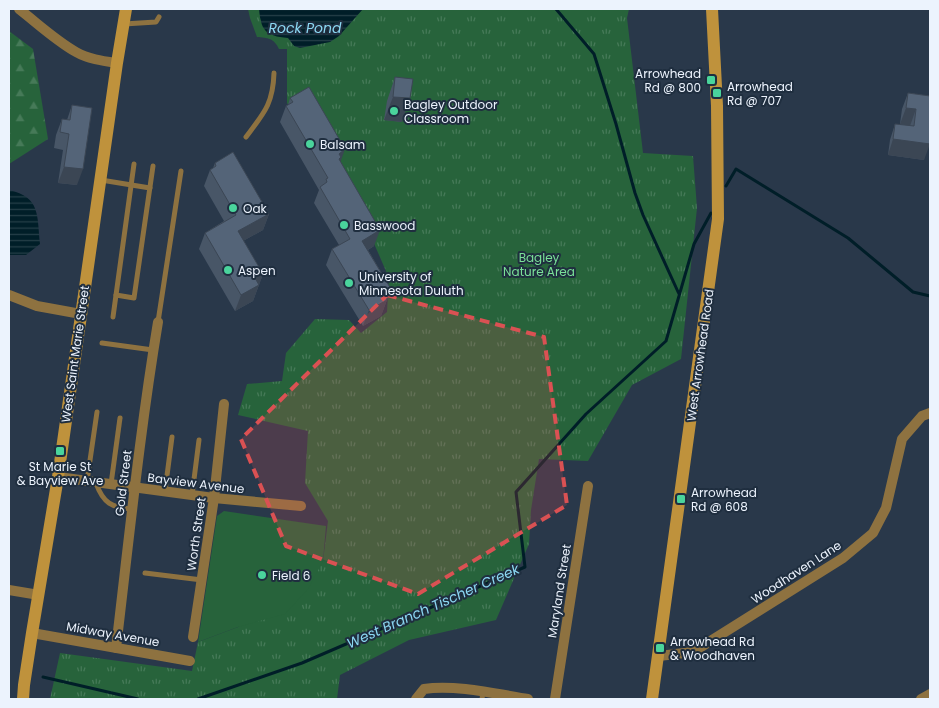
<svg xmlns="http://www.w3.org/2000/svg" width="939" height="708" viewBox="0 0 939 708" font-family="Poppins,sans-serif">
	<defs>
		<pattern id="forest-firs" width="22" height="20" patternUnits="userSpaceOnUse" patternTransform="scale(1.25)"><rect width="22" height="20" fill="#27633b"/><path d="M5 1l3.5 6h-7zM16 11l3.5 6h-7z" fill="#467a58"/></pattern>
		<pattern id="park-tufts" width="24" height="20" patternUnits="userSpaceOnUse" patternTransform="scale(1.25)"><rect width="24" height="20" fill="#27633b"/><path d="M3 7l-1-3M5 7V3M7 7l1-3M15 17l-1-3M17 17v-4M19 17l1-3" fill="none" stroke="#467a58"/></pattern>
		<pattern id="water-rules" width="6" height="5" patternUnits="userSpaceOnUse" patternTransform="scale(1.25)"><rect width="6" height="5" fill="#001e28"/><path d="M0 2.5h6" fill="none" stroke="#253f48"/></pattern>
	</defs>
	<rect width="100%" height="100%" fill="#29384a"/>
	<!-- forest -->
	<path fill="url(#forest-firs)" d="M9,31L33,49L48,139L9,164Z"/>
	<!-- park -->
	<path fill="url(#park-tufts)" d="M248,9H629L627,18L643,153L693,156L697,208L681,359L632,385L588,461L539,459L531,510L529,544L496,620L409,640L340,675L337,699H50L60,653L192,671L198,642L238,627L323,561L328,521L305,483L308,431L238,415L247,384L282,381L286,353L315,319L349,320L361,333L387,312L389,278L310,96L287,104V49H279C274,38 268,38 257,37L250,18Z"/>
	<!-- pitch -->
	<path fill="#27633b" d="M224,511L326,526L323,561L308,589L285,614L238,627L198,642L217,516Z"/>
	<!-- water -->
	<g fill="url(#water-rules)">
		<path d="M259,9H363L339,36L330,42L300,48L294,46L288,38C265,36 261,30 259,9Z"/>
		<path d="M9,190C41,197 37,216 40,244L26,255H9Z"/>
	</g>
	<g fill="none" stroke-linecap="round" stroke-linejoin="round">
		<!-- stream -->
		<g stroke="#001e28" stroke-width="3">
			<path d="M556,9L594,54L616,124L635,193L643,215L679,294"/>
			<path d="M726,186L736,169L848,238L913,292L930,296"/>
			<path d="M43,677L138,699"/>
			<path d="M198,699L302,663L525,567L516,492L586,414L666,341L694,244L711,213"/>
		</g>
		<!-- lane -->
		<g stroke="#8e7240" stroke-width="5">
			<path d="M124,24L156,22L159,17"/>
			<path d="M246,137C264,113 273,104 274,73"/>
			<path d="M101,180L150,188"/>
			<path d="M116,295L134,298L153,166"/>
			<path d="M113,317L134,164"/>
			<path d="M158,322L181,171"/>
			<path d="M102,343L153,350"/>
			<path d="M87,481L97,412"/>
			<path d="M96,483C103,503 112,508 132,509"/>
			<path d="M111,484L120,418"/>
			<path d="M165,491L172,437"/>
			<path d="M192,495L199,440"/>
			<path d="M145,573L202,580"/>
			<path d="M482,699L483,692"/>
		</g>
		<!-- street -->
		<g stroke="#8e7240" stroke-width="10">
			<path d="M19,9C37,23 55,40 76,52C88,59 103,61 117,63"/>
			<path d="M9,295L37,306L81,314"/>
			<path d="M58,477L214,498L301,506"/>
			<path d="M9,590L39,595"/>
			<path d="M32,633L190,661"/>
			<path d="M193,637L214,498L224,404"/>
			<path d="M116,648C129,539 140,430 158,322"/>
			<path d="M659,656L693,652L843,558L873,533L886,508L902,439L922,416L930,413"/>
			<path d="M416,699L424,689C454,684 497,694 528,699"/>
			<path d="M555,699L588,486"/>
			<path d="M921,699L930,694"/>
		</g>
		<!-- secondary -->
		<g stroke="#bf923c" stroke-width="12">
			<path d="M23,699L24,685L32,633L58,477L117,63L126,9"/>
			<path d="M652,699L718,219L717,106L712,9"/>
		</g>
	</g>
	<!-- wall -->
	<g fill="#485667">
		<path d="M395,77L402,122L384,120L387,101Z"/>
		<path d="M908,93L930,96L924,160L888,155L890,140L895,124L910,126L900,124L902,109Z"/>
		<path d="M290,98L340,162L374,246L368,250L391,289L381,316L363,326L326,265L332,249L339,245L314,203L319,190L280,122L286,106L288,105Z"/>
		<path d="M72,105L77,185L58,183L63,150L54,148L56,135L62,119L67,120Z"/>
		<path d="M215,163L269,214L263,230L243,241L263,274L253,301L235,311L199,249L205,233L224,221L204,186L210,170L213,168Z"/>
	</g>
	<!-- shaded-wall -->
	<g fill="#3b4654">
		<path d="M393,97L410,98L402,122L384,120Z"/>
		<path d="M906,108L916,109L910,126L900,124Z"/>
		<path d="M893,139L930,144L924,160L888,155Z"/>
		<path d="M345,149L339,166L335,168L339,154Z"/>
		<path d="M64,167L83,169L77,185L58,183Z"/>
		<path d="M269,214L263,230L232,247L238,231Z"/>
		<path d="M380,230L374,246L356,257L362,241Z"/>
		<path d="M263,274L253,301L235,311L241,295L255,278Z"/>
		<path d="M391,289L381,316L363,326L369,310L384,294Z"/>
	</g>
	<!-- building -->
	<g fill="#546478" stroke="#3b4654">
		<path d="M395,77L413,79L410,98L393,97Z"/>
		<path d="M309,87L345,149L339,154L341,157L339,159L380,230L362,241L391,289L384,294L387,300L369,310L332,249L350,239L320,187L327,182L326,179L328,178L286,106L293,102L290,98Z"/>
		<path d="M908,93L930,96V144L893,139L895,124L914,126L916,109L906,108Z"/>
		<path d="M72,105L92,108L83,169L64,167L69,134L60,132L62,119L70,120Z"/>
		<path d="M233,152L269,214L238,231L263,274L255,278L259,285L241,295L205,233L236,215L210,170L216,166L215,163Z"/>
	</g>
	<!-- marked area -->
	<path fill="#da5153" fill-opacity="0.2" stroke="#da5153" stroke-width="4" stroke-dasharray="10 6" stroke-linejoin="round" d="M387,295L544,337L567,505L418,594L286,546L241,439Z"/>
	<!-- markers -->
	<g fill="#4ad49c" stroke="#1f2e3f" stroke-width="2">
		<rect x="706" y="75" width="10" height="10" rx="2.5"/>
		<rect x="712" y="88" width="10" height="10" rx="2.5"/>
		<circle cx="394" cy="111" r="5"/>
		<circle cx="310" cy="144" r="5"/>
		<circle cx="233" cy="208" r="5"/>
		<circle cx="344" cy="225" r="5"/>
		<circle cx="228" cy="270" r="5"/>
		<circle cx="349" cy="283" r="5"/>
		<rect x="55" y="446" width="10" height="10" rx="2.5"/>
		<rect x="676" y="494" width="10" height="10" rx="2.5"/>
		<circle cx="262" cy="575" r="5"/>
		<rect x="655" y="643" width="10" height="10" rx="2.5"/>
	</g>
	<g text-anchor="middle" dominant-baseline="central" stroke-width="4" stroke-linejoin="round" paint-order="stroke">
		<!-- poi labels -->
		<g font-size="12" fill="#ecf3fd" stroke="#1f2e3f" text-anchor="start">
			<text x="701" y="73" text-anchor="end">Arrowhead<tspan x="701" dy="14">Rd @ 800</tspan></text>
			<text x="727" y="86">Arrowhead<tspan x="727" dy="14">Rd @ 707</tspan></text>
			<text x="404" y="104">Bagley Outdoor<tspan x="404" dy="14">Classroom</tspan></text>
			<text x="320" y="144">Balsam</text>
			<text x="243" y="208">Oak</text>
			<text x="354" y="225">Basswood</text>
			<text x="238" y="270">Aspen</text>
			<text x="359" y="276">University of<tspan x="359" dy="14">Minnesota Duluth</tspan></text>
			<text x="60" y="466" text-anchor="middle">St Marie St<tspan x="60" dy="14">&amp; Bayview Ave</tspan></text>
			<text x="691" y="492">Arrowhead<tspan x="691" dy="14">Rd @ 608</tspan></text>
			<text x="272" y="575">Field 6</text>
			<text x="670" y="641">Arrowhead Rd<tspan x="670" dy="14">&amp; Woodhaven</tspan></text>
		</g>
		<!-- park labels -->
		<g font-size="12" fill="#7ae098" stroke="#1f2e3f">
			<text x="539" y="257">Bagley<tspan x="539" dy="14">Nature Area</tspan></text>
		</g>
		<!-- street labels -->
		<g font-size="12" fill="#ecf3fd" stroke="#1f2e3f">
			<text transform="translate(75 354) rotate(-82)">West Saint Marie Street</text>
			<text transform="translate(700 355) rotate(-82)">West Arrowhead Road</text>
			<text transform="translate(123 483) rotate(-83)">Gold Street</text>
			<text transform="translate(196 483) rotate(7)">Bayview Avenue</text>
			<text transform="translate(196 534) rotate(-82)">Worth Street</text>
			<text transform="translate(796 572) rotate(-33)">Woodhaven Lane</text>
			<text transform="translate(559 591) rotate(-81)">Maryland Street</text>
			<text transform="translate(113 634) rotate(10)">Midway Avenue</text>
		</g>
		<!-- water labels -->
		<g font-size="14" font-style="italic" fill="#8bd7f2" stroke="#1f2e3f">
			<text x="305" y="28">Rock Pond</text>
			<text transform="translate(433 606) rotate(-24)">West Branch Tischer Creek</text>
		</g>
	</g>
	<!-- border -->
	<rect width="939" height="708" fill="none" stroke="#ecf3fd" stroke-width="20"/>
</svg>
